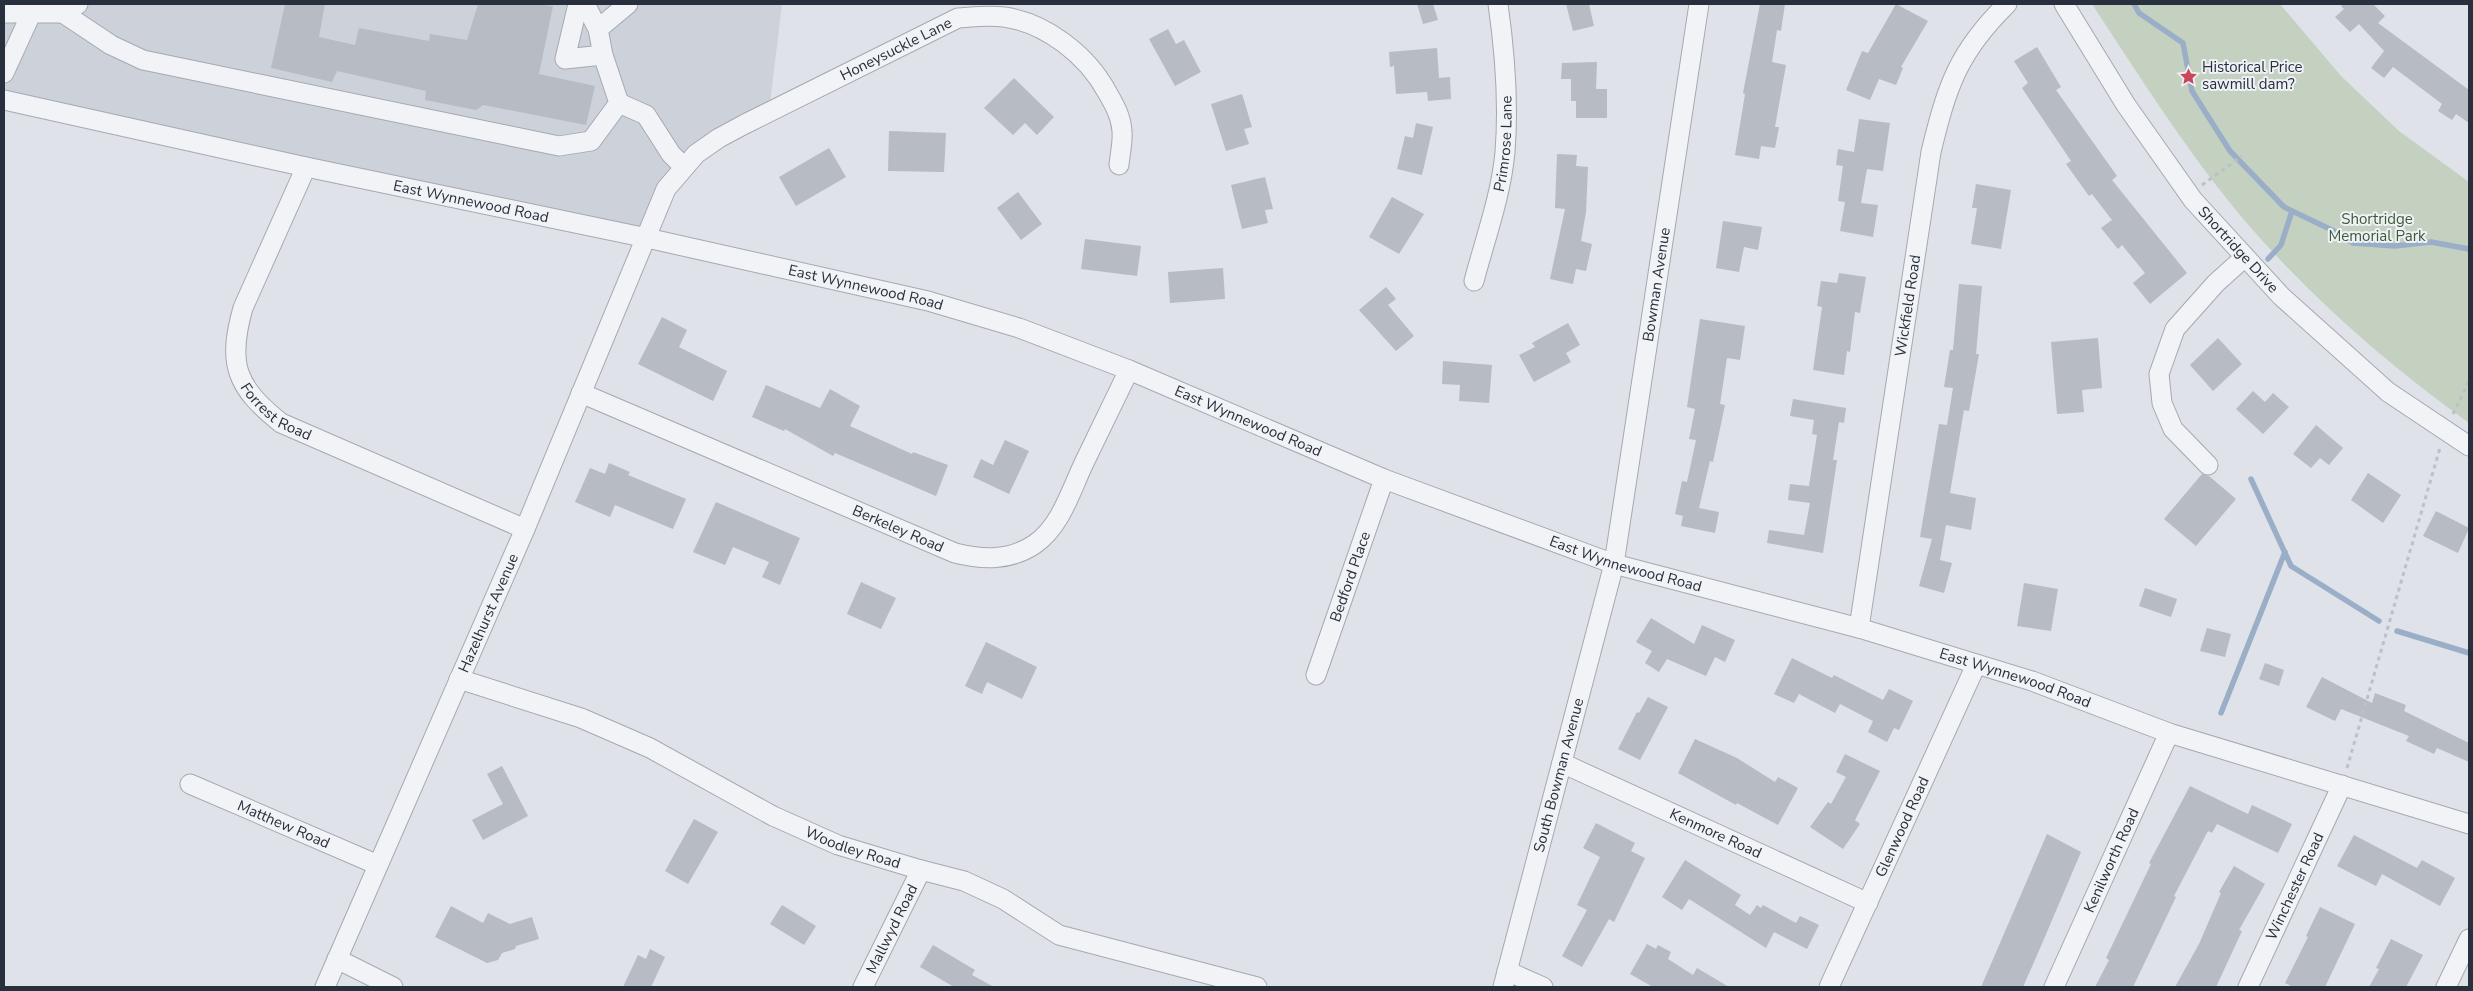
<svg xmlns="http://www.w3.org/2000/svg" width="2473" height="991" viewBox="0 0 2473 991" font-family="'Nunito Sans',sans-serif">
	<rect width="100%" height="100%" fill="#dfe2e8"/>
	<!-- built -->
	<path fill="#cdd1da" d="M4,4H782L769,112L696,154L647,238L4,100Z"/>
	<!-- green -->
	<path fill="#c4d1c0" d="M2092,4H2280L2341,76L2399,131L2469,182V423C2384,362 2302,290 2235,209C2182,144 2138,74 2092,4Z"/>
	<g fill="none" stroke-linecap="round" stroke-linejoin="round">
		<!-- stream -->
		<g stroke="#9aafc7" stroke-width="5.5">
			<path d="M2134,4L2139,13L2183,43L2192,91L2230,151L2284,207L2336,232L2353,243L2395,246L2431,242L2469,249"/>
			<path d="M2268,259L2281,245L2292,211"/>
			<path d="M2251,479L2291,566L2379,621"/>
			<path d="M2397,631L2469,653"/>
			<path d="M2221,713L2285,552"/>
		</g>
	</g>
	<!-- building -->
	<g fill="#b6bbc4">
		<path d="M285,4H325L319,37L355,45L359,28L429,41L430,34L467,40L478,4H536L553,6L539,74L595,86L586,125L483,105L476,110L425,100L426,91L337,71L332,82L271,68Z"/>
		<path d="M1417,4H1433L1438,20L1423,24Z"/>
		<path d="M1566,4H1589L1594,26L1573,31Z"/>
		<path d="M1760,4H1785L1781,31L1777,30L1772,62L1786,65L1775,127H1779L1775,148L1761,146L1759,159L1735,155L1745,94L1743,93Z"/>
		<path d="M1896,4L1928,21L1901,67L1903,68L1896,85L1879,79L1870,100L1846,90L1862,51L1868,53Z"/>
		<path d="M2343,4H2373L2385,16L2378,23L2469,90V123L2456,114L2452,120L2438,111L2442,104L2393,67L2384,78L2371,68L2384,51L2359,24L2350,32L2335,17L2344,9L2341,6Z"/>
		<path d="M1168,29L1176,44L1184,40L1201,72L1175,86L1149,39Z"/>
		<path d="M2037,47L2061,87L2056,90L2117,176L2112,180L2187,273L2150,304L2133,283L2145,273L2122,245L2118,249L2101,228L2112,220L2092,194L2089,196L2066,164L2071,161L2022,88L2028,83L2014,61Z"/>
		<path d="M1437,48L1439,78L1450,77L1451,99L1428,101L1427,92L1396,94L1394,66L1390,67L1389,52Z"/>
		<path d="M1597,62L1596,89H1607V118H1576V101H1571V79H1561L1562,63Z"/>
		<path d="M1014,78L1054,117L1037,135L1025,123L1013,135L984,108Z"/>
		<path d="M1242,94L1252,127L1244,129L1249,144L1226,151L1211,104Z"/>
		<path d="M1859,119L1890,123L1883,171L1867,169L1861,203L1878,205L1873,237L1840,231L1845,202L1838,201L1843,166L1836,165L1838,149L1854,152Z"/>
		<path d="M1416,123L1433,127L1422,175L1397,169L1405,136L1413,138Z"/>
		<path d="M889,131L946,133L944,172L888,171Z"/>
		<path d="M829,148L846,177L796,206L779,177Z"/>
		<path d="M1557,154L1577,155L1576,166L1588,167L1586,212L1581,241L1592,244L1586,271L1576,269L1573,284L1550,279L1565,209L1555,208Z"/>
		<path d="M1265,177L1273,209L1265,210L1268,223L1242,229L1231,185Z"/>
		<path d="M1976,184L2011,190L2001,249L1971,244L1977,208H1972Z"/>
		<path d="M1018,192L1042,224L1021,240L997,208Z"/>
		<path d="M1392,197L1424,214L1399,254L1369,237Z"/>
		<path d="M1723,221L1762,227L1758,250L1744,247L1739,272L1716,268Z"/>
		<path d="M1085,239L1141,246L1137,276L1081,269Z"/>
		<path d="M1223,268L1225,299L1170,303L1168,272Z"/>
		<path d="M1839,273L1866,277L1860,313L1855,312L1850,352L1847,351L1844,375L1813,370L1822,307L1817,306L1821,281L1837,283Z"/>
		<path d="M1959,284L1982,286L1976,354H1979L1969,411L1964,410L1950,493L1976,498L1971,530L1946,525L1940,560L1952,563L1944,593L1919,586L1932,539L1920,537L1939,424L1947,425L1953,388L1944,387L1950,350H1953Z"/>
		<path d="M1386,287L1396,299L1388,305L1414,336L1396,351L1359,310Z"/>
		<path d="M662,317L687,330L679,347L727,371L713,401L638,364Z"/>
		<path d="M1700,319L1745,326L1740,360L1727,358L1720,404L1725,405L1713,462L1710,461L1699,508L1719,512L1715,533L1681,526L1683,516L1675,514L1682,481L1687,482L1696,440L1689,439L1695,409L1687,407Z"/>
		<path d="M1568,323L1580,345L1566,353L1571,362L1534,382L1519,355L1535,347L1532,343Z"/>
		<path d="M2098,338L2102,388L2082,390L2084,412L2057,414L2051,342Z"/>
		<path d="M2218,338L2242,364L2213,391L2190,365Z"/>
		<path d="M1443,361L1492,365L1489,403L1459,401L1460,385L1442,384Z"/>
		<path d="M766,385L820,408L830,389L860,406L850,426L912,454L913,452L948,465L936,496L835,453L833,456L785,429L784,431L752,417Z"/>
		<path d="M2253,391L2265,402L2273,393L2289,407L2263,434L2236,409Z"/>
		<path d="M1793,399L1846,408L1844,423L1839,422L1833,460H1837L1823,553L1767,543L1769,530L1804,535L1810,503L1788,500L1790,484L1809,486L1817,435L1812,434L1814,420L1790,416Z"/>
		<path d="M2316,425L2343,448L2329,465L2320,458L2311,468L2293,454Z"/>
		<path d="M1005,440L1029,451L1009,494L973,477L981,459L993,465Z"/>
		<path d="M609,463L630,472L628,475L686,499L673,529L615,505L610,517L575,502L590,468L605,474Z"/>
		<path d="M2368,473L2401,495L2383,523L2351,500Z"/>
		<path d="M2202,474L2209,476L2236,499L2196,546L2164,519Z"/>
		<path d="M716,502L800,538L780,585L762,577L769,562L733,547L725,565L693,552Z"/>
		<path d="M2436,511L2469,528L2458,553L2423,536Z"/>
		<path d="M861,582L896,598L881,629L847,614Z"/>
		<path d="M2024,583L2058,589L2051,631L2017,626Z"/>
		<path d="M2145,588L2177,599L2171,617L2139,606Z"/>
		<path d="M1651,618L1694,644L1702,625L1735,640L1725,662L1715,657L1706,676L1667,659L1659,672L1645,663L1652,651L1636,642Z"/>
		<path d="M2207,628L2231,634L2225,657L2200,651Z"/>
		<path d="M986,642L1037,667L1022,699L987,682L982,694L965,686Z"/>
		<path d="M1792,658L1832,678L1834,675L1883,700L1889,689L1913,701L1899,730L1894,728L1887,742L1868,732L1873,721L1840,704L1835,713L1799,694L1794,703L1774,694Z"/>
		<path d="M2265,663L2284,670L2279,686L2259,679Z"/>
		<path d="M2322,677L2372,703L2375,693L2406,705L2404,711L2469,743V762L2437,748L2434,754L2406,741L2409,736L2341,709L2335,721L2306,707Z"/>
		<path d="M1648,697L1668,707L1640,760L1618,749L1637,712L1639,713Z"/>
		<path d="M1695,739L1737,758L1775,782L1778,777L1798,788L1778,825L1737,803L1736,805L1678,773Z"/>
		<path d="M1845,754L1880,771L1855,820L1860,824L1843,849L1810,827L1828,802L1831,804L1846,777L1836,772Z"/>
		<path d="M502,766L528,816L483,840L472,820L503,804L487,774Z"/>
		<path d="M2190,786L2248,814L2252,805L2292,824L2278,853L2217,824L2212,833L2208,831L2174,896L2176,897L2133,987H2095L2109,960L2106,958L2151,864L2149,863Z"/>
		<path d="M694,819L718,832L688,884L665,871Z"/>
		<path d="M1596,823L1635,843L1631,851L1645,858L1614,922L1609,919L1582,967L1562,956L1587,910L1577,905L1600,857L1583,848Z"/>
		<path d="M2047,834L2081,852L2041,946L2023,987H1981Z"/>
		<path d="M2354,835L2417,868L2422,860L2455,878L2440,906L2382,874L2376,886L2337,866Z"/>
		<path d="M1685,860L1741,895L1735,905L1750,915L1757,905L1761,908L1763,905L1796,923L1800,916L1819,925L1807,949L1774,932L1766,948L1689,899L1682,910L1662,897Z"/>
		<path d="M2234,866L2265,884L2239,930L2242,931L2216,987H2175L2199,944L2221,893L2219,892Z"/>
		<path d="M782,905L816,926L804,945L770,924Z"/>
		<path d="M451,906L483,923L488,913L510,924L532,917L539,939L516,946L515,949L502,953L498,960L487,963L435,937Z"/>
		<path d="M2320,907L2355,924L2325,987H2293L2285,983L2308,937L2306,936Z"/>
		<path d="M2391,939L2423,955L2406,987H2369L2379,969L2376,968Z"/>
		<path d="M1647,944L1656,949L1658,945L1671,952L1668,959L1693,975L1697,968L1729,987H1653L1630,974Z"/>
		<path d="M933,945L975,970L972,975L994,987H954L920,967Z"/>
		<path d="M650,949L665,957L651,987H623L638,955L646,959Z"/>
	</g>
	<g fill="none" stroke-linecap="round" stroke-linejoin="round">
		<defs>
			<g id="minor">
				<path d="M578,4L565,59L603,55"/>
				<path id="s1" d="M2064,4L2126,105L2193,200L2281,296L2388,392L2469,446"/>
				<path d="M4,13H63L78,4"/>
				<path d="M63,13L111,45L143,60L559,146L591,141L619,103L603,55L598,29L585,4"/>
				<path d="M598,29L628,4"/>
				<path d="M4,73L31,14"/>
				<path id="s2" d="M4,100L306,167L647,238L928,301L1019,328L1129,370L1384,479L1614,564L1859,628L2032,681L2169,733L2469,824"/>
				<path d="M619,103L646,115L671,154L683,166"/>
				<path id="s3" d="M306,167L243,308C227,364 236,387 281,423L525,529"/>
				<path id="s4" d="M1474,281C1485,239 1501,196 1505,152C1509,102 1505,53 1498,4"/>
				<path id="s5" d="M581,393L955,553C983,560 1010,561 1035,544C1061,526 1071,490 1084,463C1099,432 1114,401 1129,370"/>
				<path d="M2208,465L2173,429L2162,403L2159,374L2175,329L2216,283L2245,257"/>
				<path id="s6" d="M1859,628L1931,152C1947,86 1958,52 2007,4"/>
				<path id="s7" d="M1316,675L1384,479"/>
				<path id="s8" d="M459,679L581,718L650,748L773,816L838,845L921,870L964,881L1003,899L1059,935L1257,987"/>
				<path id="s9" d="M1562,763L1868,903"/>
				<path id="s10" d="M190,784L378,865"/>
				<path d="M337,959L393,987"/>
				<path d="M1507,971L1543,987"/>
				<path id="s11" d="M325,987L525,529L666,189L696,154L719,138L745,124L958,18C974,17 989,15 1004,17C1046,23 1087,55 1107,92C1114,104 1121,116 1122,131C1123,142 1120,154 1119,165"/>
				<path id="s12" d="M863,987L921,870"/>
				<path id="s13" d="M1503,987L1614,564L1699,4"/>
				<path id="s14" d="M1829,987L1976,665"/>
				<path id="s15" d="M2054,987L2169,733"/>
				<path id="s16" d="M2248,987L2342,785"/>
				<path d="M2446,987L2469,939"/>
			</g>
		</defs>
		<!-- minor casing -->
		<use href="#minor" stroke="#a4a9b2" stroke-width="21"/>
		<!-- path -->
		<g stroke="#bdc0c6" stroke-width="3" stroke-dasharray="4 4" stroke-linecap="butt">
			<path d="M2202,185L2242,156"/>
			<path d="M2453,414L2469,381"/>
			<path d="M2347,768L2440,448"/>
		</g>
		<!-- minor -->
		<use href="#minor" stroke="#f1f3f6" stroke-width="19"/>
	</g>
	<!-- icons -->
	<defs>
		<symbol id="sight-bare" viewBox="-9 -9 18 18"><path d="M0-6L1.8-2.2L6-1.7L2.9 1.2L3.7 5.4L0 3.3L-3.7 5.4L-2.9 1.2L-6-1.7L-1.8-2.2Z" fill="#cb4658" stroke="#eef1f5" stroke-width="2.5" paint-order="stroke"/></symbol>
	</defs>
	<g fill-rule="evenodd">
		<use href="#sight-bare" x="2176" y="64" width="25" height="25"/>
	</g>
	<g text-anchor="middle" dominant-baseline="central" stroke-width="4" stroke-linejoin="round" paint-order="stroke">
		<!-- street labels -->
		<g font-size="15" fill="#28303e" stroke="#eef1f5">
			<text stroke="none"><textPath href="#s11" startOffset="1140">Honeysuckle Lane</textPath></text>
			<text stroke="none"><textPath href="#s4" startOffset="141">Primrose Lane</textPath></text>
			<text stroke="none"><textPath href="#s2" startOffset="478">East Wynnewood Road</textPath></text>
			<text stroke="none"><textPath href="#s1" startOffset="302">Shortridge Drive</textPath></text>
			<text stroke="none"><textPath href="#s13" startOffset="720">Bowman Avenue</textPath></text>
			<text stroke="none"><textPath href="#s2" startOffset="882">East Wynnewood Road</textPath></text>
			<text stroke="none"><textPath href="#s6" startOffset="326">Wickfield Road</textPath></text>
			<text stroke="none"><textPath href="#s3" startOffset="276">Forrest Road</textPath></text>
			<text stroke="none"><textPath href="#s2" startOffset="1288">East Wynnewood Road</textPath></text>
			<text stroke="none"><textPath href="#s5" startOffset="345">Berkeley Road</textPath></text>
			<text stroke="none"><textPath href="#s2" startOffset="1692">East Wynnewood Road</textPath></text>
			<text stroke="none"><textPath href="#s7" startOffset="104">Bedford Place</textPath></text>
			<text stroke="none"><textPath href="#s11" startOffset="408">Hazelhurst Avenue</textPath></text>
			<text stroke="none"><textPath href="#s2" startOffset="2098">East Wynnewood Road</textPath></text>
			<text stroke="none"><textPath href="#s13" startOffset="219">South Bowman Avenue</textPath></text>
			<text stroke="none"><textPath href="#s10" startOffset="102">Matthew Road</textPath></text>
			<text stroke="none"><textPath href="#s14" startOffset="176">Glenwood Road</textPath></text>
			<text stroke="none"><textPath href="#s9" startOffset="169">Kenmore Road</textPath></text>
			<text stroke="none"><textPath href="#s8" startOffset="430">Woodley Road</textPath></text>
			<text stroke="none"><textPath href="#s15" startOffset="139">Kenilworth Road</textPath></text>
			<text stroke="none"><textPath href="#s16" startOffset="111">Winchester Road</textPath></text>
			<text stroke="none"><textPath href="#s12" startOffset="65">Mallwyd Road</textPath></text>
		</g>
		<!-- poi labels -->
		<g font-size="15" fill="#28303e" stroke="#eef1f5" text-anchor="start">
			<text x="2202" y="67">Historical Price<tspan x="2202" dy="17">sawmill dam?</tspan></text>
		</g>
		<!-- park labels -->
		<g font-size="15" fill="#3c5a36" stroke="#eef1f5">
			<text x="2377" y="219">Shortridge<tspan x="2377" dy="17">Memorial Park</tspan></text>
		</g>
	</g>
	<!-- border -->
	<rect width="2473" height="991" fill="none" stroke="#28303e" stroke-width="10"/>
</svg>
